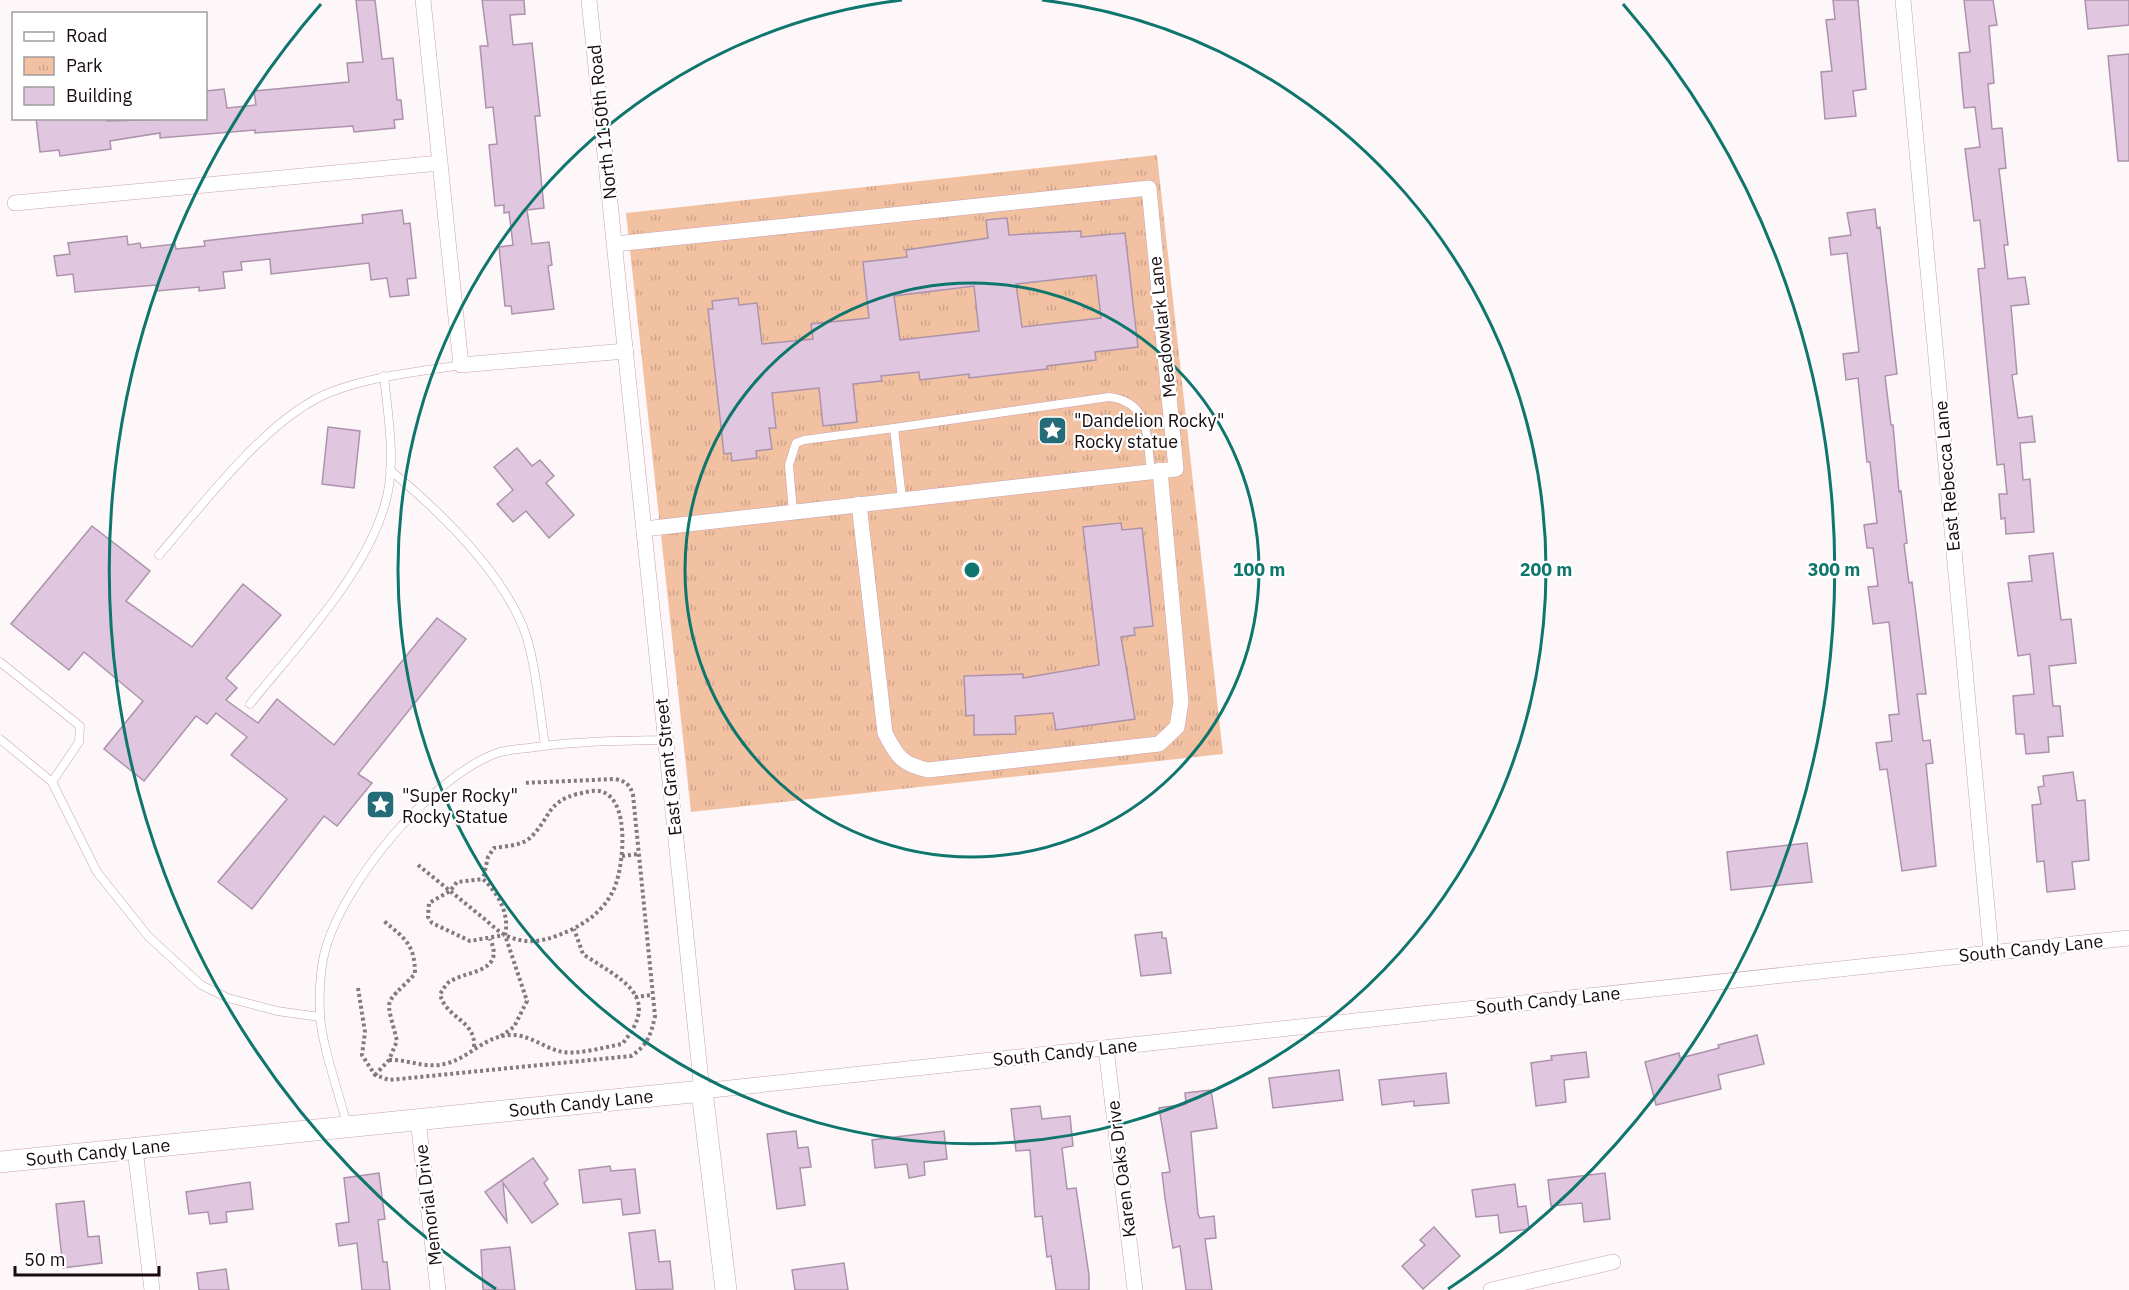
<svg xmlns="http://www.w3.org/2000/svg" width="2129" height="1290" viewBox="0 0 2129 1290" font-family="'IBM Plex Sans',sans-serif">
	<defs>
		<pattern id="park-tufts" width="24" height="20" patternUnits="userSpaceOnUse" patternTransform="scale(1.5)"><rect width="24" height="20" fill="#f2c1a2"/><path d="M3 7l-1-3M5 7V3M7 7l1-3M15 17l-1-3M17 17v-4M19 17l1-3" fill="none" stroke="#cfa48a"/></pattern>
	</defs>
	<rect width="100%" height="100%" fill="#fef7f9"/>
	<!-- park -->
	<path fill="url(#park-tufts)" d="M1157,155L1223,754L691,812L626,213Z"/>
	<!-- building -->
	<g fill="#e0c6df" stroke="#ac93ab" stroke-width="1.5" fill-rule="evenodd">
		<path d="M356,0H375L382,59L393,58L397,100H401L403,119L394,120L395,128L354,132L353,126L255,133V130L160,138V133L110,141L111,149L60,156L59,150L40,152L36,118H107V121L206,118V91L224,89L227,108L256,105L254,91L349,82L347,63L363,62Z"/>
		<path d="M482,0H524L525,14L510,15L513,45L532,43L540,116H535L544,208L527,210L532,244L549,242L552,265L548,266L554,309L512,314L511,306H505L499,247L513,245L509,212L504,213V205L495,206L489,145L497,144L493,107L486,108L480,46H488Z"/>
		<path d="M1833,0H1858L1866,89L1853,91L1856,116L1825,119L1821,72L1832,71L1826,20L1835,19Z"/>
		<path d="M1964,0H1993L1997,25L1989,26L1994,83L1988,84L1992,129L2002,128L2006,168L1999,169L2008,245H2004L2008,279L2025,277L2029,304L2011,306L2017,374L2012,375L2018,418L2032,416L2035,442L2020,443L2023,480L2030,479L2034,532L2006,534L2005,518L2001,519L1999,494H2007L2004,464L1997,465L1978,269L1985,268L1980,220L1974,221L1965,149L1980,147L1975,107L1964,108L1959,53L1970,52Z"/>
		<path d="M2085,0H2129V25L2088,29Z"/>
		<path d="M2129,54V161H2118L2108,56Z"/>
		<path d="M1875,209L1877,228L1880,227L1897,374L1885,376L1891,425H1893L1899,492L1901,491L1907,543L1904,544L1909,583L1912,582L1926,694H1917L1923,741L1930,740L1933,763L1926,764L1936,866L1902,871L1887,769L1880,770L1876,743L1892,741L1889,715L1899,714L1889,622L1873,624L1868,587L1878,586L1873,548H1867L1864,525L1877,523L1870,462H1867L1858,378L1846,380L1843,354L1859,352L1847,253L1831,255L1829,238L1851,235L1847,213Z"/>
		<path d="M402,210L404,224L410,223L416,278L407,279L409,295L390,297L387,278L371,280L369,263L271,274L270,259L241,262L242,270L223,272L225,288L199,291V287L157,291L156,285L75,292L73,274L57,276L54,256L70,254L68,243L127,236L128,245L140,243L141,248L175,244L176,249L205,246L204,241L363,223L362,215Z"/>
		<path d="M1007,218L1009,235L1081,231V237L1125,233L1138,347L1095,352L1096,360L1047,366V369L969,378V374L920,380L919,372L881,376L882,381L853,384L857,422L823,426L819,388L772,393L776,428H769L772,449L756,451L757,458L732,461L731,453L724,454L708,309H713L712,301L738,298L739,305L757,303L762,344L813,339L811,324L869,318L863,262L907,257L906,250L988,238L986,220ZM1096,275L1101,318L1022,327L1016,284ZM974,286L979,331L900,340L894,296Z"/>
		<path d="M328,427L360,431L354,488L322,484Z"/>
		<path d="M517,448L532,466L540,460L554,476L546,483L574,515L549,538L526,511L513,522L497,504L513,490L494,467Z"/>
		<path d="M1121,523L1122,530L1142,528L1153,626L1134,628L1135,635L1121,637L1135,719L1056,730L1053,713L1015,716L1016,734L974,735V715L966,716L964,676L1023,674V678L1099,665L1083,527Z"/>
		<path d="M92,526L150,571L126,601L192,647L243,584L281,615L226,678L237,688L226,700L258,723L277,699L334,745L437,618L466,639L358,774L372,783L337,826L324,816L252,909L218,882L287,799L231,755L247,737L216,713L207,724L196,716L144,781L104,749L143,701L84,652L69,670L11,624Z"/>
		<path d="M2053,553L2061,620L2071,619L2076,663L2049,666L2053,706H2060L2063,736L2048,737L2049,752L2026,754L2024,734H2016L2013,696L2034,694L2030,654L2018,656L2008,583L2032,581L2029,556Z"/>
		<path d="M2073,772L2077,801L2085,800L2089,860L2072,862L2075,889L2047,892L2044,861L2037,862L2032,805L2041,804L2038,787L2044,786L2043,776Z"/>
		<path d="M1807,843L1812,882L1731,890L1727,852Z"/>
		<path d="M1162,932V938H1166L1171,973L1141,976L1135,935Z"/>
		<path d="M1757,1035L1764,1064L1718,1075L1721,1089L1656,1105L1645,1062L1679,1053L1680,1058L1704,1052L1719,1048L1718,1045Z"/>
		<path d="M1586,1052L1589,1077L1564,1080L1566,1102L1536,1106L1531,1063L1552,1060L1551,1056Z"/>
		<path d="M1339,1070L1343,1100L1273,1108L1269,1078Z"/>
		<path d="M1446,1073L1449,1103L1414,1106V1101L1382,1105L1379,1080Z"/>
		<path d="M1211,1090L1217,1128L1191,1132L1198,1214L1200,1218L1214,1216L1216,1238L1205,1239L1212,1290H1186L1180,1246L1173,1248L1165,1198L1162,1173L1170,1172L1159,1108L1186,1104L1185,1093Z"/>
		<path d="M1040,1106L1042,1119L1070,1116L1073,1146L1062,1148L1067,1189L1076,1188L1089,1275V1290H1056L1051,1256L1047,1257L1042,1216L1035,1217L1030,1150L1016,1151L1011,1109Z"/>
		<path d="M796,1131L798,1148L808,1147L811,1167L800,1168L805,1205L777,1209L767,1134Z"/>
		<path d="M944,1131L947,1159L924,1162L925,1175L909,1178L907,1164L875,1168L872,1140Z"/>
		<path d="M533,1158L548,1179L544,1183L558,1204L532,1223L503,1183L507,1222L485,1192Z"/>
		<path d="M610,1166L611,1171L635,1169L640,1213L623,1215L621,1199L583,1203L579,1170Z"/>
		<path d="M379,1173L385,1219L378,1220L383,1262H387L390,1290H362L357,1243L339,1246L336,1224L349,1222L344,1178Z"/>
		<path d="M1605,1173L1610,1219L1584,1222L1582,1203L1551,1206L1548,1180Z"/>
		<path d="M250,1182L253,1209L226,1212L227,1222L210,1224L208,1212L189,1214L186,1192Z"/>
		<path d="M1515,1184L1518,1207L1526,1206L1529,1229L1500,1233L1498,1215L1476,1217L1472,1190Z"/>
		<path d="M84,1201L88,1237L99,1236L102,1263L63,1268L56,1204Z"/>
		<path d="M1434,1227L1460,1256L1423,1289L1402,1266L1425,1245L1420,1240Z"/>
		<path d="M655,1230L659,1262L670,1261L673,1289L636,1290L629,1233Z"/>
		<path d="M510,1247L515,1290H483L481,1250Z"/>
		<path d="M844,1263L848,1290H795L792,1270Z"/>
		<path d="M226,1269L229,1290H199L197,1273Z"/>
	</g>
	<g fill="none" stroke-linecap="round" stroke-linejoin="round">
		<defs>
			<g id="lane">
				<path d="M390,470C438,510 499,569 523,627C535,655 540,714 545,745"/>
				<path d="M902,499L894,428L1109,397C1151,402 1146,437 1151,471"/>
				<path d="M793,512L789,465L796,443L804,440L894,428"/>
				<path d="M159,555C203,505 268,416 331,392C372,376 417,372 461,365"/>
				<path d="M0,662L80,726L79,742L52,782"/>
				<path d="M250,704C296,647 365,575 385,504C397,464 388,417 384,376"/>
				<path d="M0,739L52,782L97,872L148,936L201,985L228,998L277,1011L320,1017"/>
				<path d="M347,1125C339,1093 322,1047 320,1015C319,993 320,968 326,947C347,879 430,778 497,753C506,750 518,749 528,748C573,741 619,741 665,740"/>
			</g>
			<g id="street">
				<path d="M423,0L461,365L626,351"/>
				<path d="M589,0L702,1091L2129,938"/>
				<path d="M1903,0L1991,951"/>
				<path d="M15,203L440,163"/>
				<path d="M615,244L1149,188L1176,469L644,529"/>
				<path d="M859,504L885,733C897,757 902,764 928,770L1159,744L1177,727L1181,702L1160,470"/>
				<path d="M1106,1048L1135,1290"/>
				<path d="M418,1120L438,1290"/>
				<path d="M135,1149L152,1290"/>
				<path d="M1491,1290L1613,1262"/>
			</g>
			<path id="secondary" d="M0,1162L702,1091L726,1290"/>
		</defs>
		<!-- lane casing -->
		<use href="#lane" stroke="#c7a3b0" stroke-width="9"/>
		<!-- street casing -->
		<use href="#street" stroke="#c7a3b0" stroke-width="16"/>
		<!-- secondary casing -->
		<use href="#secondary" stroke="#c7a3b0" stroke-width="22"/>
		<!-- path -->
		<g stroke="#837a7d" stroke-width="4" stroke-dasharray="3 3" stroke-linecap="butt">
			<path d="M622,856L639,854"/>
			<path d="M418,865C439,882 460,899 482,917C490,923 498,932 507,936C526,944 541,942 559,935C580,927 601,914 612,893C624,872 632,796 599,791C592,790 583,793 577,794C547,802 550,818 532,836C523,846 506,846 494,848L488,857L483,879"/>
			<path d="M358,988L365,1032L362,1055L375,1075L389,1080L631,1056C647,1046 651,1035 655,1016L633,795C630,785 626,781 615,779L523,783"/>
			<path d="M635,997L652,995"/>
			<path d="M501,1036L514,1027L527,1001L505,935C510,914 498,893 483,879L457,882L450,891L429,903L428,917L432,923L470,941L504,935"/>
			<path d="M474,1047C476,1020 446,1019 440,994C443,990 445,985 449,982C467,970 506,973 490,939"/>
			<path d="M389,1060C409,1059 426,1070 448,1063C470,1057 485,1036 510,1035C527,1034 542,1046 558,1051C576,1056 604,1047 622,1044C664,995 619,979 583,954L574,929"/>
			<path d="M375,1075L389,1060L397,1041C386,995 382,1008 415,974C415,944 405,939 384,921"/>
		</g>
		<!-- lane -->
		<use href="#lane" stroke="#fff" stroke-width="8"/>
		<!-- street -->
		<use href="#street" stroke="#fff" stroke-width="15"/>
		<!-- secondary -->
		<use href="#secondary" stroke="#fff" stroke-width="21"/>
	</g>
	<!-- distance rings -->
	<g fill="none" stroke="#0f766e" stroke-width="3">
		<circle cx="972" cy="570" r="287"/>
		<path d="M1042 0A574 574 0 1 1 902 0"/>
		<path d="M496 1289A862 862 0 0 1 321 4M1623 4A862 862 0 0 1 1448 1289"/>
	</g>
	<!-- icons -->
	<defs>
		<symbol id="sight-square" viewBox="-11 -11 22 22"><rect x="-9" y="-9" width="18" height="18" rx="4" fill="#256c79" stroke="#fff"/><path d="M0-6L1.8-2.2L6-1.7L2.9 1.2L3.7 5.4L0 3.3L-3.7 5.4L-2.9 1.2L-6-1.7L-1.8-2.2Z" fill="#fff"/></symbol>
	</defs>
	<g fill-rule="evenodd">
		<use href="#sight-square" x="1036" y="414" width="33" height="33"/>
		<use href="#sight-square" x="364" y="788" width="33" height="33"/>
	</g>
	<g text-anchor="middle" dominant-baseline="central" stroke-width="4.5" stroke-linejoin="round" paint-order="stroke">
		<!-- street labels -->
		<g font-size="18" fill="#170b0f" stroke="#fff">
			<text transform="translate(602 122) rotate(-96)">North 1150th Road</text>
			<text transform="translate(1162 327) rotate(-96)">Meadowlark Lane</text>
			<text transform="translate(1947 476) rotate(-95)">East Rebecca Lane</text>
			<text transform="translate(668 767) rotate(-96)">East Grant Street</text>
			<text transform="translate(2031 948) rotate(-6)">South Candy Lane</text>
			<text transform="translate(1548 1000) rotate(-6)">South Candy Lane</text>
			<text transform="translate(1065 1052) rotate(-6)">South Candy Lane</text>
			<text transform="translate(581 1103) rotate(-6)">South Candy Lane</text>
			<text transform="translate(98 1152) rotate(-6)">South Candy Lane</text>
			<text transform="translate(1121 1169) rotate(-97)">Karen Oaks Drive</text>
			<text transform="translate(428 1205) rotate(-97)">Memorial Drive</text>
		</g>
		<!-- poi labels -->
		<g font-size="18" fill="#170b0f" stroke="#fff" text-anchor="start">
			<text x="1074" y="420">"Dandelion Rocky"<tspan x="1074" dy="21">Rocky statue</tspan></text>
			<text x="402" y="795">"Super Rocky"<tspan x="402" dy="21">Rocky Statue</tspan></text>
		</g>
	</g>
	<circle cx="972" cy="570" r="9" fill="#0f766e" stroke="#fff" stroke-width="3"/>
	<g font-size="18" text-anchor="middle" font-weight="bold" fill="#0f766e" stroke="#fff" stroke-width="4.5" stroke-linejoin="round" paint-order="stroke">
		<text x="1259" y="576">100 m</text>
		<text x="1546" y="576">200 m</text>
		<text x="1834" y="576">300 m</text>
	</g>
	<!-- legend -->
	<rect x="12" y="12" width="195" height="108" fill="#ffffff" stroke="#a29d9f" stroke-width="1.5"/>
	<rect x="24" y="32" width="30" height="9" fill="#ffffff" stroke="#a29d9f" stroke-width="1.5"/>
	<text x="66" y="42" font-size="18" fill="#170b0f">Road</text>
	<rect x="24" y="57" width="30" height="18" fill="url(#park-tufts)" stroke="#a29d9f" stroke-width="1.5"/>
	<text x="66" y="72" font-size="18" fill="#170b0f">Park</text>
	<rect x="24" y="87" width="30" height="18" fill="#e0c6df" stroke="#a29d9f" stroke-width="1.5"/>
	<text x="66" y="102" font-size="18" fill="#170b0f">Building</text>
	<!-- scale -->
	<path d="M15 1266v9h144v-9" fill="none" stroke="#170b0f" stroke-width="3"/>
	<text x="24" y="1266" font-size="18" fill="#170b0f" stroke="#ffffff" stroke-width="4.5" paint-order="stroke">50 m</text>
</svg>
